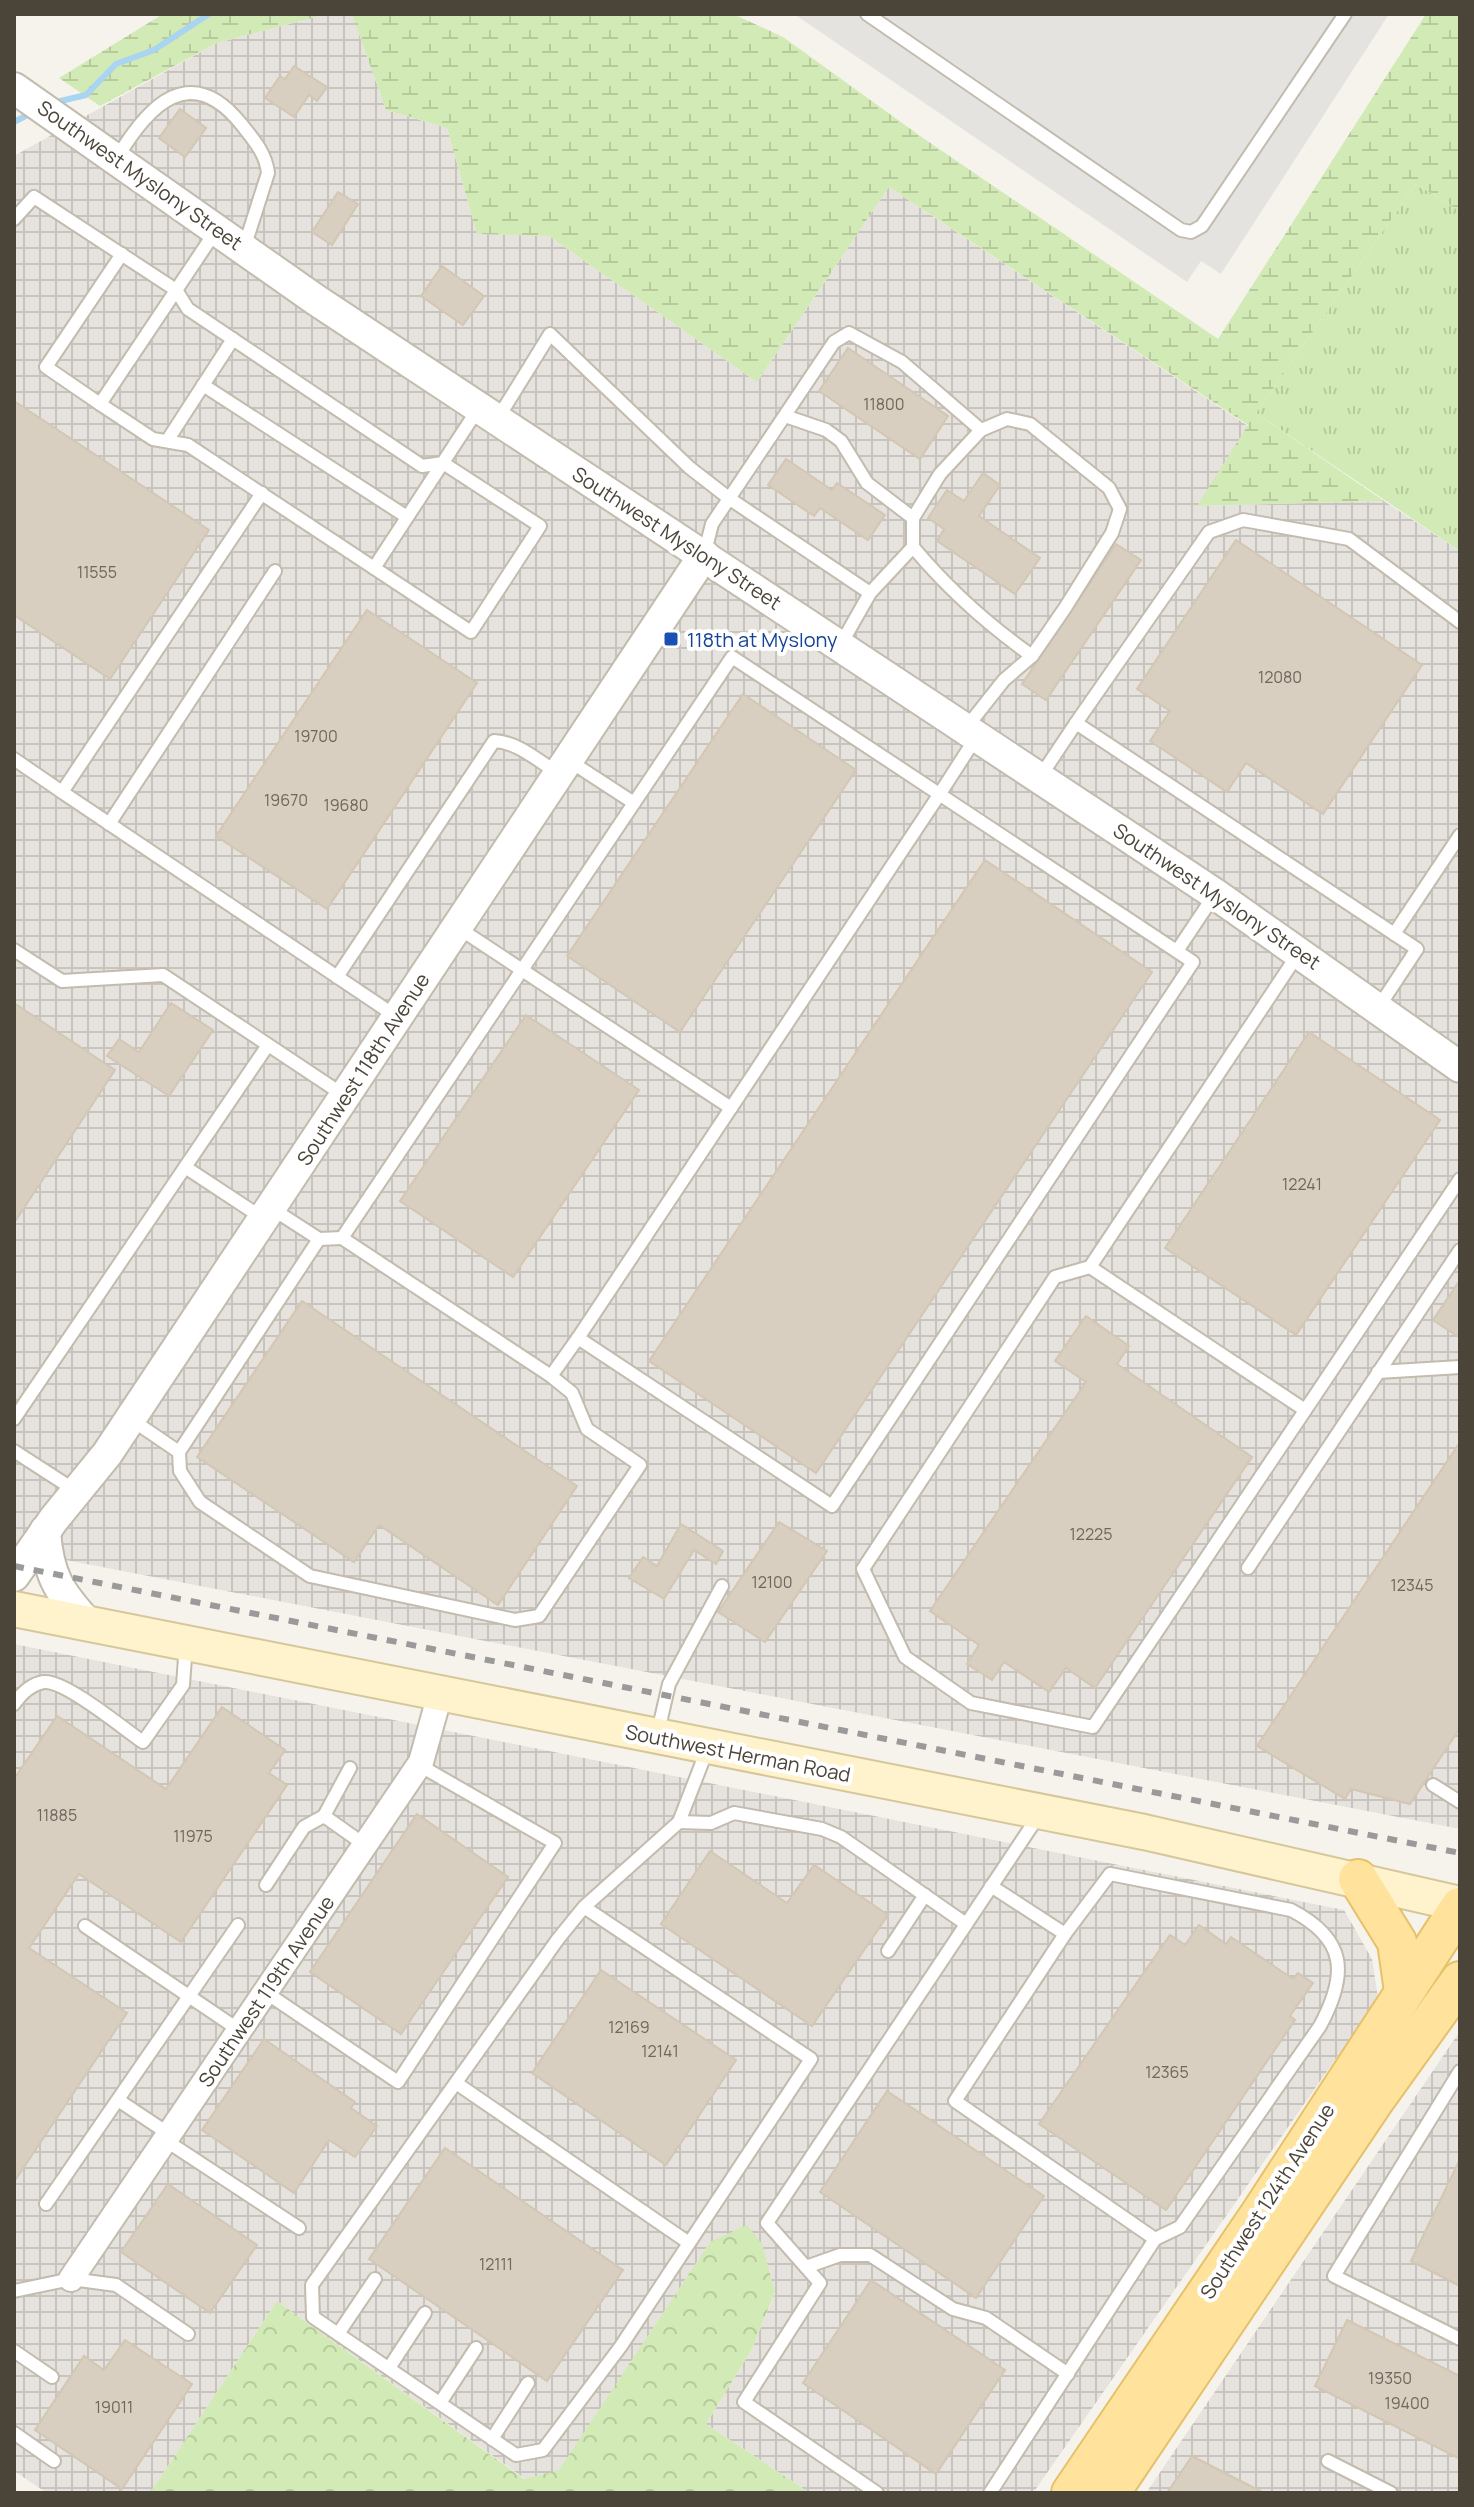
<svg xmlns="http://www.w3.org/2000/svg" width="1474" height="2507" viewBox="0 0 1474 2507" font-family="Manrope,sans-serif">
	<defs>
		<pattern id="industrial-grid" width="8" height="8" patternUnits="userSpaceOnUse" patternTransform="scale(2)"><rect width="8" height="8" fill="#e6e2dd"/><path d="M0 4h8M4 0v8" fill="none" stroke="#c7c3be"/></pattern>
		<pattern id="grass-tufts" width="24" height="20" patternUnits="userSpaceOnUse" patternTransform="scale(2)"><rect width="24" height="20" fill="#d2eab5"/><path d="M3 7l-1-3M5 7V3M7 7l1-3M15 17l-1-3M17 17v-4M19 17l1-3" fill="none" stroke="#b6ca9c"/></pattern>
		<pattern id="forest-crowns" width="20" height="18" patternUnits="userSpaceOnUse" patternTransform="scale(2)"><rect width="20" height="18" fill="#d2eab5"/><path d="M2 6a3 3 0 1 1 6 0M12 15a3 3 0 1 1 6 0" fill="none" stroke="#b6ca9c"/></pattern>
		<pattern id="wetland-marsh" width="20" height="14" patternUnits="userSpaceOnUse" patternTransform="scale(2)"><rect width="20" height="14" fill="#d2eab5"/><path d="M1 5h8M5 5V1M11 12h8M15 12V8" fill="none" stroke="#b6ca9c"/></pattern>
	</defs>
	<rect width="100%" height="100%" fill="#f6f3ec"/>
	<!-- industrial -->
	<g fill="url(#industrial-grid)">
		<path d="M327,14H352L386,110L447,128L477,234L549,236L757,382L889,187L1248,426L1198,506L1384,501L1460,551V1829L14,1550V156L217,43Z"/>
		<path d="M14,1644L1344,1910L1372,1959L1378,1998L1033,2493H810L706,2424L752,2349L775,2293L710,2242L560,2470L525,2479L277,2301L150,2493H47L14,2471Z"/>
		<path d="M1460,2031V2493H1146Z"/>
	</g>
	<!-- grass -->
	<path fill="url(#grass-tufts)" d="M1416,184L1460,211V551L1256,413Z"/>
	<!-- forest -->
	<path fill="url(#forest-crowns)" d="M747,2225L762,2244L775,2292L752,2349L706,2424L810,2493H150L277,2301L524,2479L559,2470L710,2242Z"/>
	<!-- wetland -->
	<g fill="url(#wetland-marsh)">
		<path d="M163,14H327L217,43L100,106L59,78Z"/>
		<path d="M352,14H733L783,37L923,138L1218,339L1426,14H1460V211L1416,184L1256,413L1384,501L1197,506L1248,425L889,187L757,382L549,236L477,234L447,128L386,110Z"/>
	</g>
	<!-- parking -->
	<path fill="#e5e3e0" d="M794,14H1389L1221,274L1201,261L1187,282Z"/>
	<g fill="none" stroke-linecap="round" stroke-linejoin="round">
		<!-- stream -->
		<g stroke="#a9d4f2" stroke-width="6">
			<path d="M52,103L86,95L116,64L154,50L209,14"/>
			<path d="M14,122L31,113"/>
		</g>
	</g>
	<!-- building -->
	<g fill="#d8cfc1" stroke="#d3c7b4" stroke-width="2">
		<path d="M294,66L327,87L317,101L309,95L294,117L265,98L280,76L285,79Z"/>
		<path d="M180,109L206,128L185,157L159,138Z"/>
		<path d="M338,192L358,204L332,245L312,232Z"/>
		<path d="M442,266L484,296L463,325L421,296Z"/>
		<path d="M848,348L948,416L920,459L819,391Z"/>
		<path d="M14,401L209,530L110,679L14,615Z"/>
		<path d="M786,459L832,490L837,483L885,515L868,540L820,508L814,516L768,485Z"/>
		<path d="M983,473L1000,485L979,516L1040,558L1015,594L937,541L944,529L928,518L947,490L964,501Z"/>
		<path d="M1236,540L1422,665L1323,814L1246,763L1227,792L1150,741L1170,711L1137,689Z"/>
		<path d="M1116,544L1141,560L1046,700L1022,684Z"/>
		<path d="M367,610L477,683L327,909L216,836Z"/>
		<path d="M743,694L856,770L680,1032L567,956Z"/>
		<path d="M985,860L1152,972L816,1473L649,1361Z"/>
		<path d="M14,1003L115,1070L14,1223Z"/>
		<path d="M171,1003L213,1030L169,1096L107,1056L119,1039L139,1052Z"/>
		<path d="M526,1015L639,1090L513,1277L400,1201Z"/>
		<path d="M1309,1032L1440,1120L1296,1335L1165,1248Z"/>
		<path d="M1460,1280V1338L1433,1320Z"/>
		<path d="M302,1301L577,1486L498,1605L379,1525L354,1562L197,1457Z"/>
		<path d="M1086,1316L1129,1346L1117,1364L1252,1457L1095,1688L1066,1668L1049,1692L1004,1662L992,1680L967,1664L979,1645L930,1611L1086,1382L1055,1361Z"/>
		<path d="M1460,1442V1728L1410,1804L1351,1789L1345,1799L1257,1746Z"/>
		<path d="M779,1522L827,1551L765,1642L718,1612Z"/>
		<path d="M681,1524L723,1551L716,1564L694,1550L664,1599L629,1578L643,1557L657,1566Z"/>
		<path d="M222,1707L285,1750L269,1773L287,1785L181,1942L79,1874L29,1948L127,2013L14,2182V1779L57,1716L166,1789Z"/>
		<path d="M417,1814L508,1877L401,2034L310,1972Z"/>
		<path d="M710,1851L787,1903L814,1865L888,1915L812,2026L661,1924Z"/>
		<path d="M1199,1925L1226,1944L1231,1937L1293,1979L1298,1973L1313,1983L1290,2016L1295,2020L1166,2210L1039,2124L1170,1935L1185,1945Z"/>
		<path d="M601,1970L736,2060L666,2165L532,2073Z"/>
		<path d="M264,2039L355,2102L351,2108L377,2126L355,2157L329,2140L294,2193L202,2130Z"/>
		<path d="M887,2091L1044,2196L976,2298L820,2192Z"/>
		<path d="M445,2148L623,2270L547,2381L369,2259Z"/>
		<path d="M1460,2159V2286L1411,2261Z"/>
		<path d="M168,2184L257,2245L210,2313L121,2252Z"/>
		<path d="M871,2280L1005,2370L936,2474L803,2383Z"/>
		<path d="M1347,2320L1460,2376V2459L1315,2386Z"/>
		<path d="M125,2340L192,2384L122,2489L35,2430L84,2356L104,2370Z"/>
		<path d="M1192,2456L1264,2493H1167Z"/>
	</g>
	<g fill="none" stroke-linecap="round" stroke-linejoin="round">
		<defs>
			<g id="service">
				<path d="M867,14L1181,230L1191,232L1202,226L1345,14"/>
				<path d="M117,158C149,104 191,61 242,125C254,140 266,154 268,173L244,248"/>
				<path d="M14,219L34,197L176,290L188,309L422,466L443,463L540,526L471,632L374,568C409,515 443,462 478,409"/>
				<path d="M215,232L100,404L153,439L188,445L374,568"/>
				<path d="M203,385L407,517"/>
				<path d="M100,404L46,367L122,254"/>
				<path d="M785,416L826,430L841,441L867,483L913,518"/>
				<path d="M498,418L550,334L690,468L730,499L870,593"/>
				<path d="M167,441L233,339"/>
				<path d="M262,493L62,792L397,1017"/>
				<path d="M913,547C948,589 987,624 1032,656"/>
				<path d="M704,555L712,524L834,342L849,333L902,362L981,430"/>
				<path d="M841,644L870,593L913,547V518L940,474L981,430L1007,419L1030,424L1109,488L1120,509L1112,533L1065,608L1032,656L1004,680L966,728"/>
				<path d="M1076,723L1209,532L1243,520L1349,539L1460,622"/>
				<path d="M14,759L62,792"/>
				<path d="M568,760L634,803"/>
				<path d="M1040,777L1076,723L1417,949L1378,1008"/>
				<path d="M109,824L275,571"/>
				<path d="M457,927L731,1108"/>
				<path d="M1394,934L1460,835"/>
				<path d="M14,950L62,981L163,975L345,1096"/>
				<path d="M1177,951L1215,894"/>
				<path d="M1298,954L1090,1267L1055,1277L863,1569L905,1657L971,1703L1093,1727L1460,1179"/>
				<path d="M337,977L494,741C518,742 538,761 558,773"/>
				<path d="M185,1167L264,1219"/>
				<path d="M271,1208L319,1239L342,1238"/>
				<path d="M319,1239L179,1452L180,1471L200,1502L310,1576L515,1620L539,1616L640,1465L587,1429L572,1393L551,1376L342,1238L732,657L1193,962L832,1506L578,1338L939,795L977,736"/>
				<path d="M1090,1267L1305,1410"/>
				<path d="M1378,1372L1460,1367"/>
				<path d="M551,1376L578,1338"/>
				<path d="M14,1419L268,1045"/>
				<path d="M132,1420L179,1452"/>
				<path d="M14,1451L76,1491"/>
				<path d="M1248,1568L1460,1250"/>
				<path d="M14,1704C21,1694 31,1684 44,1682C65,1680 124,1729 143,1742L183,1685L186,1644"/>
				<path d="M657,1736L669,1684L722,1586"/>
				<path d="M1433,1785L1460,1802"/>
				<path d="M324,1816L350,1768"/>
				<path d="M679,1822L711,1823L734,1813L822,1829L841,1837L966,1924"/>
				<path d="M266,1885L304,1827L324,1816L365,1845"/>
				<path d="M584,1907L811,2059L621,2346L543,2450L516,2455L313,2317L312,2285L558,1939L584,1907L679,1822L707,1750"/>
				<path d="M85,1926L239,2030"/>
				<path d="M1065,1934L1110,1874L1291,1910C1347,1939 1348,1974 1320,2026L1180,2227L1155,2239"/>
				<path d="M888,1951L925,1895"/>
				<path d="M265,1992L398,2082L555,1843L419,1765"/>
				<path d="M1460,2071L1334,2276L1460,2339"/>
				<path d="M456,2083L689,2243"/>
				<path d="M118,2100L169,2134"/>
				<path d="M165,2140L299,2228"/>
				<path d="M46,2204L238,1925"/>
				<path d="M806,2267L840,2255H870L953,2309L986,2318L1068,2374"/>
				<path d="M14,2291L71,2279L116,2285L188,2334"/>
				<path d="M338,2334L375,2279"/>
				<path d="M14,2351L52,2377"/>
				<path d="M389,2368L425,2313"/>
				<path d="M440,2403L476,2348"/>
				<path d="M14,2433L54,2461"/>
				<path d="M492,2439L528,2383"/>
				<path d="M1328,2461L1391,2493"/>
				<path d="M877,2493L744,2402L820,2283L767,2223L1039,1815"/>
				<path d="M990,2493L1155,2239L955,2101L1065,1934L991,1886"/>
			</g>
			<path id="minor" d="M71,2279L421,1762L440,1694"/>
			<g id="tertiary">
				<path d="M14,88L316,300L1215,894L1460,1067"/>
				<path d="M45,1531C48,1576 59,1592 89,1625"/>
				<path d="M14,1576L54,1519L107,1454L704,555"/>
			</g>
			<path id="secondary" d="M14,1609L1144,1832L1460,1904"/>
			<g id="primary">
				<path d="M1358,1879L1397,1942L1404,1991"/>
				<path d="M1071,2493L1260,2214L1460,1907"/>
				<path d="M1110,2493L1374,2101L1460,1981"/>
			</g>
		</defs>
		<!-- service casing -->
		<use href="#service" stroke="#c2bbae" stroke-width="16"/>
		<!-- minor casing -->
		<use href="#minor" stroke="#c2bbae" stroke-width="28"/>
		<!-- tertiary casing -->
		<use href="#tertiary" stroke="#c2bbae" stroke-width="34"/>
		<!-- secondary casing -->
		<use href="#secondary" stroke="#d6c79b" stroke-width="38"/>
		<!-- primary casing -->
		<use href="#primary" stroke="#e6c16a" stroke-width="42"/>
		<!-- service -->
		<use href="#service" stroke="#fff" stroke-width="12"/>
		<!-- minor -->
		<use href="#minor" stroke="#fff" stroke-width="24"/>
		<!-- tertiary -->
		<use href="#tertiary" stroke="#fff" stroke-width="30"/>
		<!-- secondary -->
		<use href="#secondary" stroke="#fff3cd" stroke-width="34"/>
		<!-- primary -->
		<use href="#primary" stroke="#ffe39c" stroke-width="38"/>
		<!-- rail -->
		<path stroke="#9a9a9a" stroke-width="6" stroke-dasharray="10 10" stroke-linecap="butt" d="M14,1566L1460,1853"/>
	</g>
	<!-- markers -->
	<rect fill="#1a4fb4" stroke="#fff" stroke-width="3" x="663" y="631" width="16" height="16" rx="4"/>
	<g text-anchor="middle" dominant-baseline="central" stroke-width="8" stroke-linejoin="round" paint-order="stroke">
		<!-- number labels -->
		<g font-size="16" fill="#6e675b">
			<text x="884" y="404">11800</text>
			<text x="97" y="572">11555</text>
			<text x="1280" y="677">12080</text>
			<text x="316" y="736">19700</text>
			<text x="286" y="800">19670</text>
			<text x="346" y="805">19680</text>
			<text x="1302" y="1184">12241</text>
			<text x="1091" y="1534">12225</text>
			<text x="772" y="1582">12100</text>
			<text x="1412" y="1585">12345</text>
			<text x="57" y="1815">11885</text>
			<text x="193" y="1836">11975</text>
			<text x="629" y="2027">12169</text>
			<text x="660" y="2051">12141</text>
			<text x="1167" y="2072">12365</text>
			<text x="496" y="2264">12111</text>
			<text x="1390" y="2378">19350</text>
			<text x="1407" y="2403">19400</text>
			<text x="114" y="2407">19011</text>
		</g>
		<!-- street labels -->
		<g font-size="20" fill="#4b4439" stroke="#fff">
			<text transform="translate(140 175) rotate(35)">Southwest Myslony Street</text>
			<text transform="translate(677 538) rotate(33)">Southwest Myslony Street</text>
			<text transform="translate(1217 896) rotate(34)">Southwest Myslony Street</text>
			<text transform="translate(363 1069) rotate(-57)">Southwest 118th Avenue</text>
			<text transform="translate(738 1753) rotate(11)">Southwest Herman Road</text>
			<text transform="translate(266 1991) rotate(-56)">Southwest 119th Avenue</text>
			<text transform="translate(1267 2201) rotate(-57)">Southwest 124th Avenue</text>
		</g>
		<!-- transit labels -->
		<g font-size="20" fill="#164399" stroke="#fff" text-anchor="start">
			<text x="687" y="639">118th at Myslony</text>
		</g>
	</g>
	<!-- border -->
	<rect width="1474" height="2507" fill="none" stroke="#4b4439" stroke-width="32"/>
</svg>
